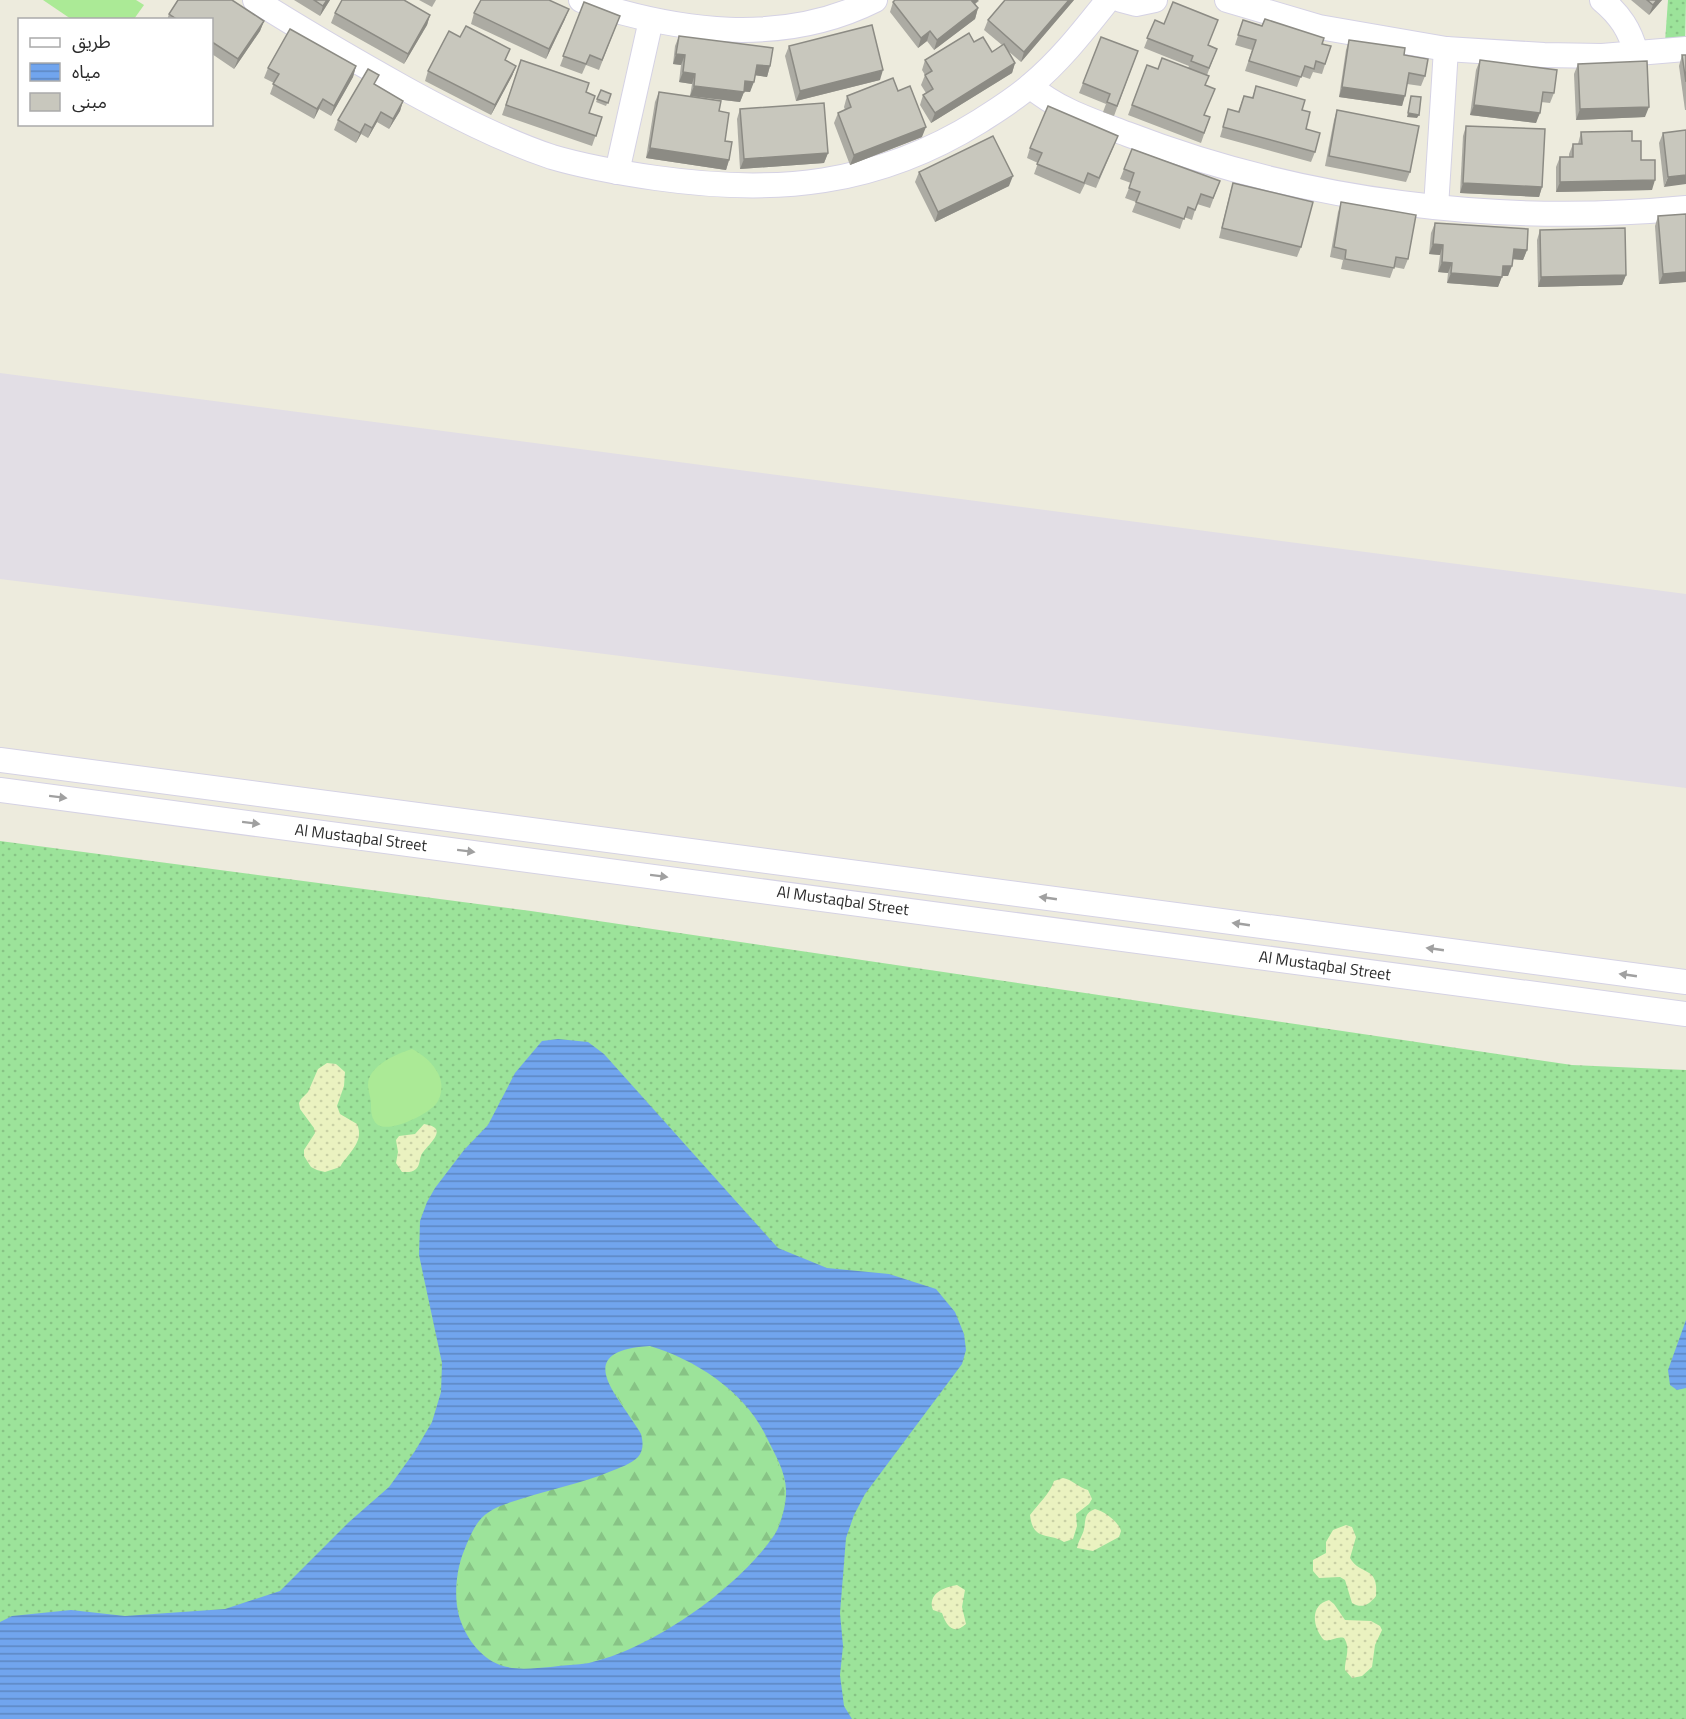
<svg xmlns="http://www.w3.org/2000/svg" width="1686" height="1719" viewBox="0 0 1686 1719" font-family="'Titillium Web','Noto Sans Arabic',sans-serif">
	<defs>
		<pattern id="grass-dots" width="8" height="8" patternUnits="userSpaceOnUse" patternTransform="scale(1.5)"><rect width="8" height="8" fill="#9ce39a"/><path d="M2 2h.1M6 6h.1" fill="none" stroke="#87c385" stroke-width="1.8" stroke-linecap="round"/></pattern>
		<pattern id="forest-firs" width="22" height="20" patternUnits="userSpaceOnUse" patternTransform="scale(1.5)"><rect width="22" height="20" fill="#9ce39a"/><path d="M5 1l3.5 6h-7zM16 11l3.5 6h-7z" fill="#87c385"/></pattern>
		<pattern id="sand-dots" width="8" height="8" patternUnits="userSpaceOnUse" patternTransform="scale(1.5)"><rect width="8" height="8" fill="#eaf2c0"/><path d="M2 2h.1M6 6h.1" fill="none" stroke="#c9d0a5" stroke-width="1.8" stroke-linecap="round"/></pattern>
		<pattern id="water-rules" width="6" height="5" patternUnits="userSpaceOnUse" patternTransform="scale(1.5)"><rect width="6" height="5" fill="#71a5ee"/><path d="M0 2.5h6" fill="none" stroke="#5d87c1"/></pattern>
	</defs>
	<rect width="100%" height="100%" fill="#edebdd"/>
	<!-- industrial -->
	<path fill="#e2dee5" d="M0,373L1686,594V788L0,579Z"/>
	<!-- grass -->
	<g fill="url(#grass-dots)">
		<path d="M1668,0H1686L1685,41L1665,42Z"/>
		<path d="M0,841L531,911L1572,1065L1686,1070V1719H0Z"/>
	</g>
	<!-- forest -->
	<path fill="url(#forest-firs)" d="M650,1346C710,1364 748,1398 775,1455C786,1480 789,1506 776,1531C772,1540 763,1549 756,1556C732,1581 708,1605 679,1623C652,1639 620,1655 590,1662C579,1665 568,1665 557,1666C545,1667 532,1669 520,1668C483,1665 460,1636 457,1600C455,1571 464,1536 485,1514C497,1502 518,1504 532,1495C567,1472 600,1445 634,1421C608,1384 579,1350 650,1346Z"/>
	<!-- sand -->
	<g fill="url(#sand-dots)">
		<path d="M327,1063L336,1064L345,1072L344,1086L337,1106L340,1114L357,1124C365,1142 348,1153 340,1167L325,1172L317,1170L311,1167L304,1156V1150L315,1133L314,1128L300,1109L299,1103L301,1099L308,1092L318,1069Z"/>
		<path d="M424,1124C453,1128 424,1147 421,1156C419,1161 420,1165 416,1169C412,1173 407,1172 402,1172L396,1163L398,1152L396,1140L399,1136L415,1134Z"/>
		<path d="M1063,1478C1073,1480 1078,1487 1088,1490L1092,1499L1089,1504L1076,1514L1077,1526L1073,1539L1064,1542C1049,1532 1033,1542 1030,1515C1038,1504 1050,1494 1054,1481Z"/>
		<path d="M1095,1509C1104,1511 1119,1522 1121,1531L1119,1537L1093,1551L1077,1548C1078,1541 1083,1535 1084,1529C1086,1519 1084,1513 1095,1509Z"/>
		<path d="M1346,1525L1352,1527L1356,1537L1350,1558C1360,1576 1379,1565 1376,1596C1369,1605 1362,1609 1352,1603L1345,1580L1340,1577L1319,1578L1313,1571V1560L1326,1553V1542L1333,1530Z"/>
		<path d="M957,1585L965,1590L962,1607L966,1624C953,1636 946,1625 942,1613L933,1610C927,1594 944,1587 957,1585Z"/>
		<path d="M1329,1600L1334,1604L1345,1620L1371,1621L1380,1626L1382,1630L1375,1645L1372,1667L1362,1676L1352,1678L1345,1670C1345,1658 1351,1649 1344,1638C1336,1636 1331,1642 1324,1640C1313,1628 1309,1605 1329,1600Z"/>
	</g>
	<!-- pitch -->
	<g fill="#abea96">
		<path d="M43,0H136L144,5L134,19H71Z"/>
		<path d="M412,1049C430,1058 450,1079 438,1101C432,1113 391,1133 378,1125C371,1120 371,1111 371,1104C371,1097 368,1092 368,1085C368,1066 396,1054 412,1049Z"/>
	</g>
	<!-- water -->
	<g fill="url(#water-rules)" fill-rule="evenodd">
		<path d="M558,1039L588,1042L604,1054L778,1248L827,1268L889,1274L936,1289L955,1312L964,1334L966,1350L962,1364L865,1494L854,1515L846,1538L840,1613L843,1646L840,1675L844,1706L852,1719H0V1622L12,1616L71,1610L125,1616L225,1609L280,1591L349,1522L389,1487L415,1451L432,1422L441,1392L442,1363L419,1255L420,1221L427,1202L435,1188L464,1150L488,1125L515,1073L542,1041ZM650,1346C696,1360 744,1391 766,1436C774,1453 787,1473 786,1493C786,1505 781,1524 775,1534C739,1588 652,1649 589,1663C577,1665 563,1665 551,1667C535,1668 516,1671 500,1665C479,1657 465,1636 459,1616C454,1597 456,1574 462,1556C468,1541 475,1520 489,1512C499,1505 512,1502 524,1498C552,1489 582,1483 609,1472C619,1468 631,1464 638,1457C644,1450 643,1442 641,1434C620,1397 568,1351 650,1346Z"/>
		<path d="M1686,1320V1388L1677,1390L1670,1385L1668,1370Z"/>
	</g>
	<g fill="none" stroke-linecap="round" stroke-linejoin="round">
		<defs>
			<g id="minor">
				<path d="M255,0C304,31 354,60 404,88C451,114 501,140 552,157C586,167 621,173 656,178C775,195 876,186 980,121C997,110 1015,99 1031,85C1061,60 1084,30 1108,0"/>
				<path d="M581,0C677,32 781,47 875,0"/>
				<path d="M1121,0L1136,4L1155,0"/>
				<path d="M1227,0L1319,27L1446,49L1544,55L1602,56L1686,49"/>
				<path d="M1602,0C1620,15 1630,30 1636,53"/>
				<path d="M1030,86C1058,110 1093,121 1127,134C1303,202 1499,226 1686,208"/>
				<path d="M617,172L651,20"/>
				<path d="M1436,207L1446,49"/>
				<path d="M0,760L1686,982"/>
				<path d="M0,790L1686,1014"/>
			</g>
		</defs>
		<!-- minor casing -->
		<use href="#minor" stroke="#d5d2e4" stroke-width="26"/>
		<!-- minor -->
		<use href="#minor" stroke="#fff" stroke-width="24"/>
	</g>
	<!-- wall -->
	<g fill="#acaba3">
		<path d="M294,0H330L320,16Z"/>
		<path d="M419,0H436L432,7Z"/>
		<path d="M1005,0H1074L1021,62L1007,50L1015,63L1012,73L931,123L920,105L923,95L926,93L921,85L925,75L922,70L925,60L974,42L992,52L1002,45L984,30L988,20Z"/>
		<path d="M1631,0H1662L1649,15Z"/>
		<path d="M979,1L975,4L978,8L975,19L934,50L927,41L918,48L890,12L893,2Z"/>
		<path d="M584,2L620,16L599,70L586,65L582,74L560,66Z"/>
		<path d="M335,13L430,15L427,25L404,64L331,23Z"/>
		<path d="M474,13L565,19L546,59L471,24Z"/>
		<path d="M169,14L264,21L260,31L234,69L212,54V20H167Z"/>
		<path d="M1155,20L1217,49L1207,75L1205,85V115L1210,117L1201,143L1128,115L1147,65L1158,69L1188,68L1189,66L1144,48Z"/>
		<path d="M1243,20L1331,46L1322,74L1313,72L1310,79L1301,76L1297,87L1245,71L1252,50L1235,45Z"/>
		<path d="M679,36L770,66L767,77L755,75L750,92H744L740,102L690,96L692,84L679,82L681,65L673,64L675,46Z"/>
		<path d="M1349,40L1404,55L1425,76L1421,86L1407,84L1402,106L1339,97L1346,50Z"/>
		<path d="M789,46L880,80L796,101L785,56Z"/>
		<path d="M1138,51L1114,116L1103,112L1106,104L1079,93L1083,83Z"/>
		<path d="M1682,55H1686V110H1685L1679,66Z"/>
		<path d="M521,60L586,92L589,113L602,117L592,146L502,115Z"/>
		<path d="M1480,60L1554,93L1550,103L1541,102L1536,123L1470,115L1476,70Z"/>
		<path d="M506,61L516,66L512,76L491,115L425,81L428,71Z"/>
		<path d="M1578,64L1645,117L1576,120L1574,74Z"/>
		<path d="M356,66L353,77L331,116L319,109L314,119L270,94L274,83L264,78L268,68Z"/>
		<path d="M375,85L403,101L400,111L389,129L377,122L368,138L361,134L356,143L334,130L338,120Z"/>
		<path d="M1256,86L1302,110L1306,129L1315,152L1311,162L1220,137L1228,109L1238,112L1244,96L1252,98Z"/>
		<path d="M601,90L611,94L606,106L596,102Z"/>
		<path d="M898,91L922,137L850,165L834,123L838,113L845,110L844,107L847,96Z"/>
		<path d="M659,92L719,111L729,160L726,170L646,158L655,102Z"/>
		<path d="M740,109L828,153L824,163L740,169L737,119Z"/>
		<path d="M1337,110L1410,172L1406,182L1325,166L1334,120Z"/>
		<path d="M1466,126L1542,187L1539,197L1460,193L1463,136Z"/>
		<path d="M1686,130L1664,187L1659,143L1663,133Z"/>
		<path d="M1581,132L1632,141L1641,160L1652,190L1556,192V167L1560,157H1569V154L1573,144H1578Z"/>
		<path d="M1114,146L1096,188L1085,184L1080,194L1034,174L1038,163L1027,158L1030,148Z"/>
		<path d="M1132,149L1220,181L1210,208L1197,204L1192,220L1184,217L1180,229L1132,212L1136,202L1125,198L1131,183L1120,179Z"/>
		<path d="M919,172L1009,186L935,222L915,182Z"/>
		<path d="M1233,183L1301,247L1297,257L1219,238L1230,193Z"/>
		<path d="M1341,202L1408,259L1404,269L1394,267L1390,278L1341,269L1343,260L1330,257L1338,212Z"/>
		<path d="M1686,214V282L1659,284L1655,226L1658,216Z"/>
		<path d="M1435,223L1527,250L1523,260L1513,259L1508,276H1502L1498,287L1447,283L1448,273L1438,272L1440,255L1429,254L1431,233Z"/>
		<path d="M1540,230L1626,275L1622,285L1538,287L1537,240Z"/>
	</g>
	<!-- shaded-wall -->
	<g fill="#8c8b84">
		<path d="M327,0H330L320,16L323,6Z"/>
		<path d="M971,0H979L968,10Z"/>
		<path d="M1069,0H1074L1021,62L1024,52Z"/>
		<path d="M1657,0H1662L1649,15L1653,5Z"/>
		<path d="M978,8L975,19L934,50L937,40Z"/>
		<path d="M569,9L565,19L546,59L549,49Z"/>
		<path d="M430,15L427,25L404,64L408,54Z"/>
		<path d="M264,21L260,31L234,69L238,59Z"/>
		<path d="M930,31L927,41L918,48L921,38Z"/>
		<path d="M676,54L685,55L681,65L673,64Z"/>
		<path d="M1015,63L1012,73L931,123L935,113Z"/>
		<path d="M757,65L770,66L767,77L753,75Z"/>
		<path d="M356,66L353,77L331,116L334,106Z"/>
		<path d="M516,66L512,76L491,115L495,105Z"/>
		<path d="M883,70L880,80L796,101L800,91Z"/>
		<path d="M683,72L695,74L692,84L679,82Z"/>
		<path d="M745,81L754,82L750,92L742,91Z"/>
		<path d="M694,86L744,92L740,102L690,96Z"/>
		<path d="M1342,87L1405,96L1402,106L1339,97Z"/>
		<path d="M323,99L319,109L314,119L317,109Z"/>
		<path d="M403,101L400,111L389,129L393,119Z"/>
		<path d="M1474,105L1540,113L1536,123L1470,115Z"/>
		<path d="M1649,107L1645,117L1576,120L1580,109Z"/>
		<path d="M381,112L377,122L368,138L372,128Z"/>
		<path d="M1408,113L1419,115L1417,118L1407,117Z"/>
		<path d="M365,124L361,134L356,143L360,133Z"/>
		<path d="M926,127L922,137L850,165L854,155Z"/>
		<path d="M650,148L729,160L726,170L646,158Z"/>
		<path d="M828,153L824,163L740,169L744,159Z"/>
		<path d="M1686,175V184L1664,187L1668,177Z"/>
		<path d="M1013,176L1009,186L935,222L938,212Z"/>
		<path d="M1655,180L1652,190L1556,192L1560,182Z"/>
		<path d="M1463,183L1542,187L1539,197L1460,193Z"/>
		<path d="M1433,244L1443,245L1440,255L1429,254Z"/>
		<path d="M1514,249L1527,250L1523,260L1510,259Z"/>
		<path d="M1442,262L1452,263L1448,273L1438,272Z"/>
		<path d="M1503,266H1512L1508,276H1499Z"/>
		<path d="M1686,272V282L1659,284L1663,274Z"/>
		<path d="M1451,273L1502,277L1498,287L1447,283Z"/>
		<path d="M1626,275L1622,285L1538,287L1541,277Z"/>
	</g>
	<!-- building -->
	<g fill="#c8c7bd" stroke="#8c8b84" stroke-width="1.5">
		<path d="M178,0H232L264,21L238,59L212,42V20H178L169,14Z"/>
		<path d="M314,0H327L323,6Z"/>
		<path d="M342,0H404L430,15L408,54L335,13Z"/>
		<path d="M481,0H549L569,9L549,49L474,13Z"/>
		<path d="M895,0H971L978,8L937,40L930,31L921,38L893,2Z"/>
		<path d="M1005,0H1069L1024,52L988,20Z"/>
		<path d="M1647,0H1657L1653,5Z"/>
		<path d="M584,2L620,16L602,60L590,55L586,64L563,56Z"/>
		<path d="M1173,2L1218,20L1208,45L1217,49L1209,68L1191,61L1193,56L1147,38L1155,20L1164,24Z"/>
		<path d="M1265,19L1324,38L1322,44L1331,46L1325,64L1316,61L1314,69L1305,66L1301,77L1249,61L1256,40L1238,35L1243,20L1262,26Z"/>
		<path d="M872,25L883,70L800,91L789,46Z"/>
		<path d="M466,26L510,49L505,60L516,66L495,105L428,71L449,31L460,37Z"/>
		<path d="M290,29L356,66L334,106L323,99L317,109L273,84L279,74L268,68Z"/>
		<path d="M969,33L974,42L983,37L992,52L1004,44L1015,63L935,113L923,95L933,89L925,75L932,71L925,60Z"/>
		<path d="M679,36L773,48L770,66L757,65L754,82L745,81L744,92L694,86L695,74L683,72L685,55L676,54Z"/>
		<path d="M1101,37L1138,51L1117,106L1107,102L1110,94L1083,83Z"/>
		<path d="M1349,40L1405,48L1404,55L1428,59L1425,76L1409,73L1405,96L1342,87Z"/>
		<path d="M1682,55H1686V82Z"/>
		<path d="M1162,58L1209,76L1205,85L1215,89L1204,115L1210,117L1204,133L1132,105L1147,65L1158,69Z"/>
		<path d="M521,60L589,83L586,92L595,96L589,113L602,117L596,136L506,105Z"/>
		<path d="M1480,60L1557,70L1554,93L1543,92L1540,113L1474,105Z"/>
		<path d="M1647,61L1649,107L1580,109L1578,64Z"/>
		<path d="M368,69L379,75L374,84L403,101L393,119L381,112L372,128L365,124L360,133L338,120Z"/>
		<path d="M893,78L898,91L910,86L926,127L854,155L838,113L851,107L847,96Z"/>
		<path d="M1256,86L1305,100L1302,110L1310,112L1306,129L1320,133L1315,152L1223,127L1228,109L1239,112L1244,96L1253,98Z"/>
		<path d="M601,90L611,94L608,103L597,99Z"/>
		<path d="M659,92L721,101L719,111L729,113L725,141L732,142L729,160L650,148Z"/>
		<path d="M1411,96L1421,97L1419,115L1408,113Z"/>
		<path d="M824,103L828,153L744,159L740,109Z"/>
		<path d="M1048,106L1118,136L1099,178L1088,173L1084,183L1037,164L1042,153L1030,148Z"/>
		<path d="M1337,110L1419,126L1410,172L1329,156Z"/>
		<path d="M1466,126L1545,129L1542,187L1463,183Z"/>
		<path d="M1686,130V175L1668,177L1663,133Z"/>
		<path d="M1632,131V141H1641V160H1655V180L1560,182V157H1573V144H1582L1581,132Z"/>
		<path d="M993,136L1013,176L938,212L919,172Z"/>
		<path d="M1132,149L1220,181L1213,198L1201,194L1195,210L1188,207L1184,219L1136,202L1140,192L1129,188L1134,173L1124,169Z"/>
		<path d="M1233,183L1313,202L1301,247L1222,228Z"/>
		<path d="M1341,202L1416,215L1408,259L1396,257L1394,268L1345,259L1346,250L1334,247Z"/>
		<path d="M1686,214V272L1663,274L1658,216Z"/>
		<path d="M1435,223L1528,229L1527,250L1514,249L1512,266H1503L1502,277L1451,273L1452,263L1442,262L1443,245L1433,244Z"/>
		<path d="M1625,228L1626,275L1541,277L1540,230Z"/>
	</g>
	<!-- one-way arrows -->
	<defs><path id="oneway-solid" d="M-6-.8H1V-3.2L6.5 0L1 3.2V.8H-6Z" transform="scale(1.5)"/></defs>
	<g fill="#a0a0a0">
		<use href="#oneway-solid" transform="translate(58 797) rotate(7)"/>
		<use href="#oneway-solid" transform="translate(251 823) rotate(7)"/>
		<use href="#oneway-solid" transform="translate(466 851) rotate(7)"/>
		<use href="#oneway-solid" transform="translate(659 876) rotate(7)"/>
		<use href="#oneway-solid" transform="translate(1048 898) rotate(-172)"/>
		<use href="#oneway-solid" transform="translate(1241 924) rotate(-172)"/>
		<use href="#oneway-solid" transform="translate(1435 949) rotate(-172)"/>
		<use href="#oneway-solid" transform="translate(1628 975) rotate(-172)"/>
	</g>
	<g text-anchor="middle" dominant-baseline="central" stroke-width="6" stroke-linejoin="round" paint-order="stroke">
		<!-- street labels -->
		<g font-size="16" fill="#2b2b2b" stroke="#fff">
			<text transform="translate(361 837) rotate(7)">Al Mustaqbal Street</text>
			<text transform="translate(843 900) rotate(8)">Al Mustaqbal Street</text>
			<text transform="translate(1325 965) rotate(8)">Al Mustaqbal Street</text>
		</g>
	</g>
	<!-- legend -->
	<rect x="18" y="18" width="195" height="108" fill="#ffffff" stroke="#aaaaaa" stroke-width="1.5"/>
	<rect x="30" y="38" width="30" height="9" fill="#ffffff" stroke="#aaaaaa" stroke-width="1.5"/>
	<text x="72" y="48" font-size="18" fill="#2b2b2b">طريق</text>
	<rect x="30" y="63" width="30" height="18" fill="url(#water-rules)" stroke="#aaaaaa" stroke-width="1.5"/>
	<text x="72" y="78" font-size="18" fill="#2b2b2b">مياه</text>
	<rect x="30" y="93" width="30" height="18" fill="#c8c7bd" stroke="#aaaaaa" stroke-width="1.5"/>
	<text x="72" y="108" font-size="18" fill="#2b2b2b">مبنى</text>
</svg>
